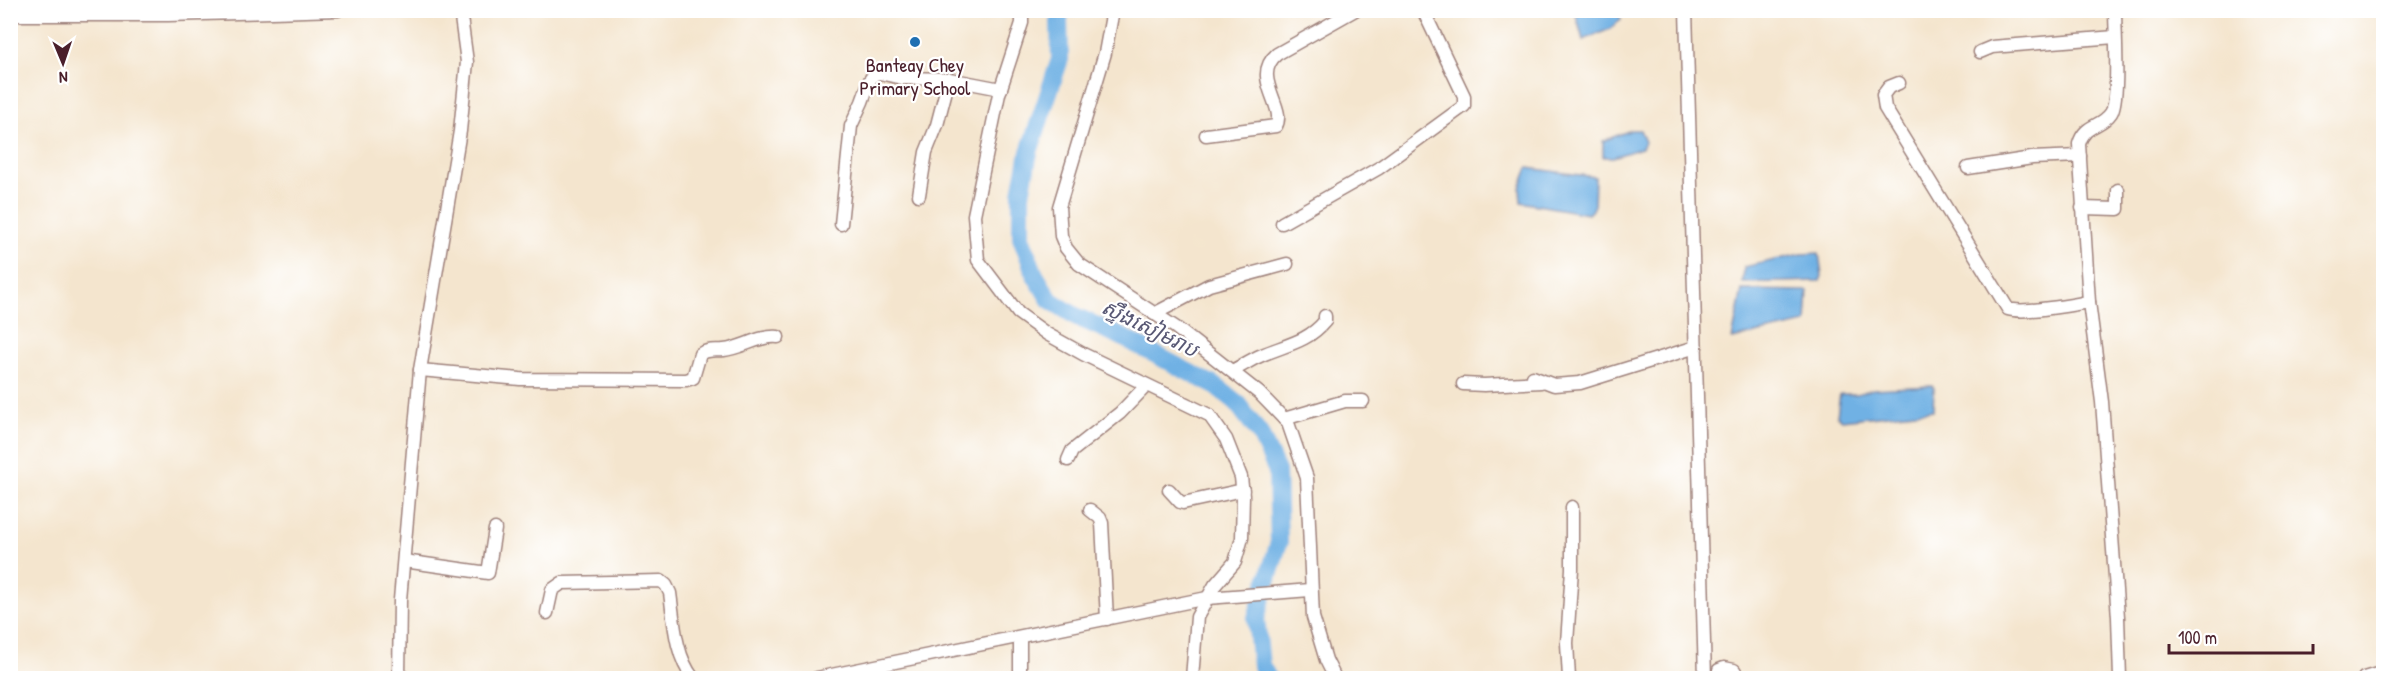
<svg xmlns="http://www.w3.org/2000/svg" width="2394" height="689" viewBox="0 0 2394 689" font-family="'Patrick Hand','Noto Sans Khmer',sans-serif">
	<rect width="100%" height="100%" fill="#fff"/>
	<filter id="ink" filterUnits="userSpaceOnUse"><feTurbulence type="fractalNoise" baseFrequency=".0167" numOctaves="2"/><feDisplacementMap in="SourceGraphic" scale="12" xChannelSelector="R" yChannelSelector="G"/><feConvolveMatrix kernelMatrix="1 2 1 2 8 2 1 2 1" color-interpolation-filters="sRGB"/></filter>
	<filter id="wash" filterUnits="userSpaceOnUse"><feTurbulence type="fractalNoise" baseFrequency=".008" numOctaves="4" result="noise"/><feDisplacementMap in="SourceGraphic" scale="24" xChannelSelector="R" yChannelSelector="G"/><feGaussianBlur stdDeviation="1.35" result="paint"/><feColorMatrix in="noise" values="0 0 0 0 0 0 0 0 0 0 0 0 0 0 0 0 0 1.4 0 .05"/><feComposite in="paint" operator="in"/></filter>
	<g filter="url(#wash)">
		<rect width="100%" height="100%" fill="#f4e5ce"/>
		<!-- water -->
		<g fill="#70b1e4" stroke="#5d6888" stroke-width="1.5">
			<path d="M1575,11H1618L1621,19L1610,29L1583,40Z"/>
			<path d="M1631,130H1640L1645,142L1642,148L1613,157H1603V141Z"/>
			<path d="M1528,168L1595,177L1594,208L1588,214L1521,202L1520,188Z"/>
			<path d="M1819,253L1822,276L1820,281L1743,283L1744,267L1801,254Z"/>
			<path d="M1742,290L1808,291L1806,323L1732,339Z"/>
			<path d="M1932,386L1934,388L1933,410L1842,420L1837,416L1840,394H1857L1873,389Z"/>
		</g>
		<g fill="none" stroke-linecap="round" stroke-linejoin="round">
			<!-- river -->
			<path stroke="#70b1e4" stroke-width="18" d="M1061,10L1059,20L1060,59L1029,152L1021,194V237L1035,275L1050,300L1077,317L1120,336L1217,387L1236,402L1260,434L1277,471L1279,542L1256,618L1261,665L1268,678"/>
		</g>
	</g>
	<g filter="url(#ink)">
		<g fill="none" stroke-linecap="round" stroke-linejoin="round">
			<defs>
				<g id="minor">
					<path d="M1022,10V23L999,94L974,215L978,260L1018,313L1047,334L1083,354L1209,415L1226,439L1241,477L1243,496L1242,538L1235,562L1215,585L1197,617L1192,678"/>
					<path d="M1113,10L1105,53L1059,207L1061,236L1066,248L1079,264L1175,327L1216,359L1259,393L1288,423L1307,478L1313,617L1326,660L1335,678"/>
					<path d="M1686,10L1705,678"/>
					<path d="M2115,10C2115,30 2120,99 2111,113C2101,128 2085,123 2079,144L2089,302L2102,402L2118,617L2120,678"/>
					<path d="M10,15H168L338,10"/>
					<path d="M1980,52L1992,47L2115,37"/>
					<path d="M1899,83L1889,87L1883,95L1885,108L2008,309C2025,314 2070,305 2089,302"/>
					<path d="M1206,135L1276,126C1287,107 1250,77 1277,54L1355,10"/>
					<path d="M1968,168L2032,158L2080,156"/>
					<path d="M919,195L926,152L937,125L949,79"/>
					<path d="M2082,208L2118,209V190"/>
					<path d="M1282,223L1379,168L1464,106V96L1423,10"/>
					<path d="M841,224L851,126L862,102L870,80L874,74L879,73L902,78L949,79L1001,89"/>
					<path d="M1154,314L1209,285L1287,264"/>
					<path d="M420,370L520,379L686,380L693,378L700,354C708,349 715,351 724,350C742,348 760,335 778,337"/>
					<path d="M1232,371C1242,366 1252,359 1262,355C1285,345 1308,342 1325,321V316"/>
					<path d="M1533,377L1554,385L1580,383L1696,347"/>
					<path d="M1463,384L1484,385L1541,382"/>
					<path d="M1284,419L1345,401H1363"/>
					<path d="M1068,460L1072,451L1120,413L1146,386"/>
					<path d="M1169,490L1180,502L1183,503L1243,490"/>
					<path d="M1090,510L1100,518L1102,523L1107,619"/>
					<path d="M404,561L488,573L495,529"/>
					<path d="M547,613L552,590L562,583L661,581L666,585L670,593C674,621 675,655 693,678"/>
					<path d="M399,678L400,600L420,370L460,131L467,62L460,10"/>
					<path d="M817,678L1207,598L1310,590"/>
					<path d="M1020,678V638"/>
					<path d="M1569,678L1567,643L1572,569V507"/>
					<path d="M1718,678L1719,670L1724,668L1734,670L1739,678"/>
					<path d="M2364,678L2384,672"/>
				</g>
			</defs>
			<!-- minor casing -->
			<use href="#minor" stroke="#9f827c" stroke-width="15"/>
			<!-- minor -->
			<use href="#minor" stroke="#fff" stroke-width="12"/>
		</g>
	</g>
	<!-- markers -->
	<circle fill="#1f6fb2" stroke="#fff" stroke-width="2" cx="915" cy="42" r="6"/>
	<g text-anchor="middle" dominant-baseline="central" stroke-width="4.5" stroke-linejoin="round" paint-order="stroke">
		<!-- poi labels -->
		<g font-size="20" fill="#4a1f2b" stroke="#fff">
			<text x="915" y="64">Banteay Chey<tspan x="915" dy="23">Primary School</tspan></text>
		</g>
		<!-- water labels -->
		<g font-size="21" font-style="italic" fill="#595975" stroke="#fff">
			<text transform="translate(1150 328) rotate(26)">ស្ទឹងសៀមរាប</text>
		</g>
	</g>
	<!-- margin -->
	<rect width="2394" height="689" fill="none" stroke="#fff" stroke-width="36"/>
	<!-- north arrow -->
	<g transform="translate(63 63) rotate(178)" stroke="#ffffff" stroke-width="4.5" paint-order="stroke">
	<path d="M0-4.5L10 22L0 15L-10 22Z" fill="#4a1f2b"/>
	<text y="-9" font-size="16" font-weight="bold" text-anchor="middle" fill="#4a1f2b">N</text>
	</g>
	<!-- scale -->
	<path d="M2169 644v9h144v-9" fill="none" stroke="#4a1f2b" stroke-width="3"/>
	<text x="2178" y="644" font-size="18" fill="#4a1f2b" stroke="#ffffff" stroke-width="4.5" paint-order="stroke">100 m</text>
</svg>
